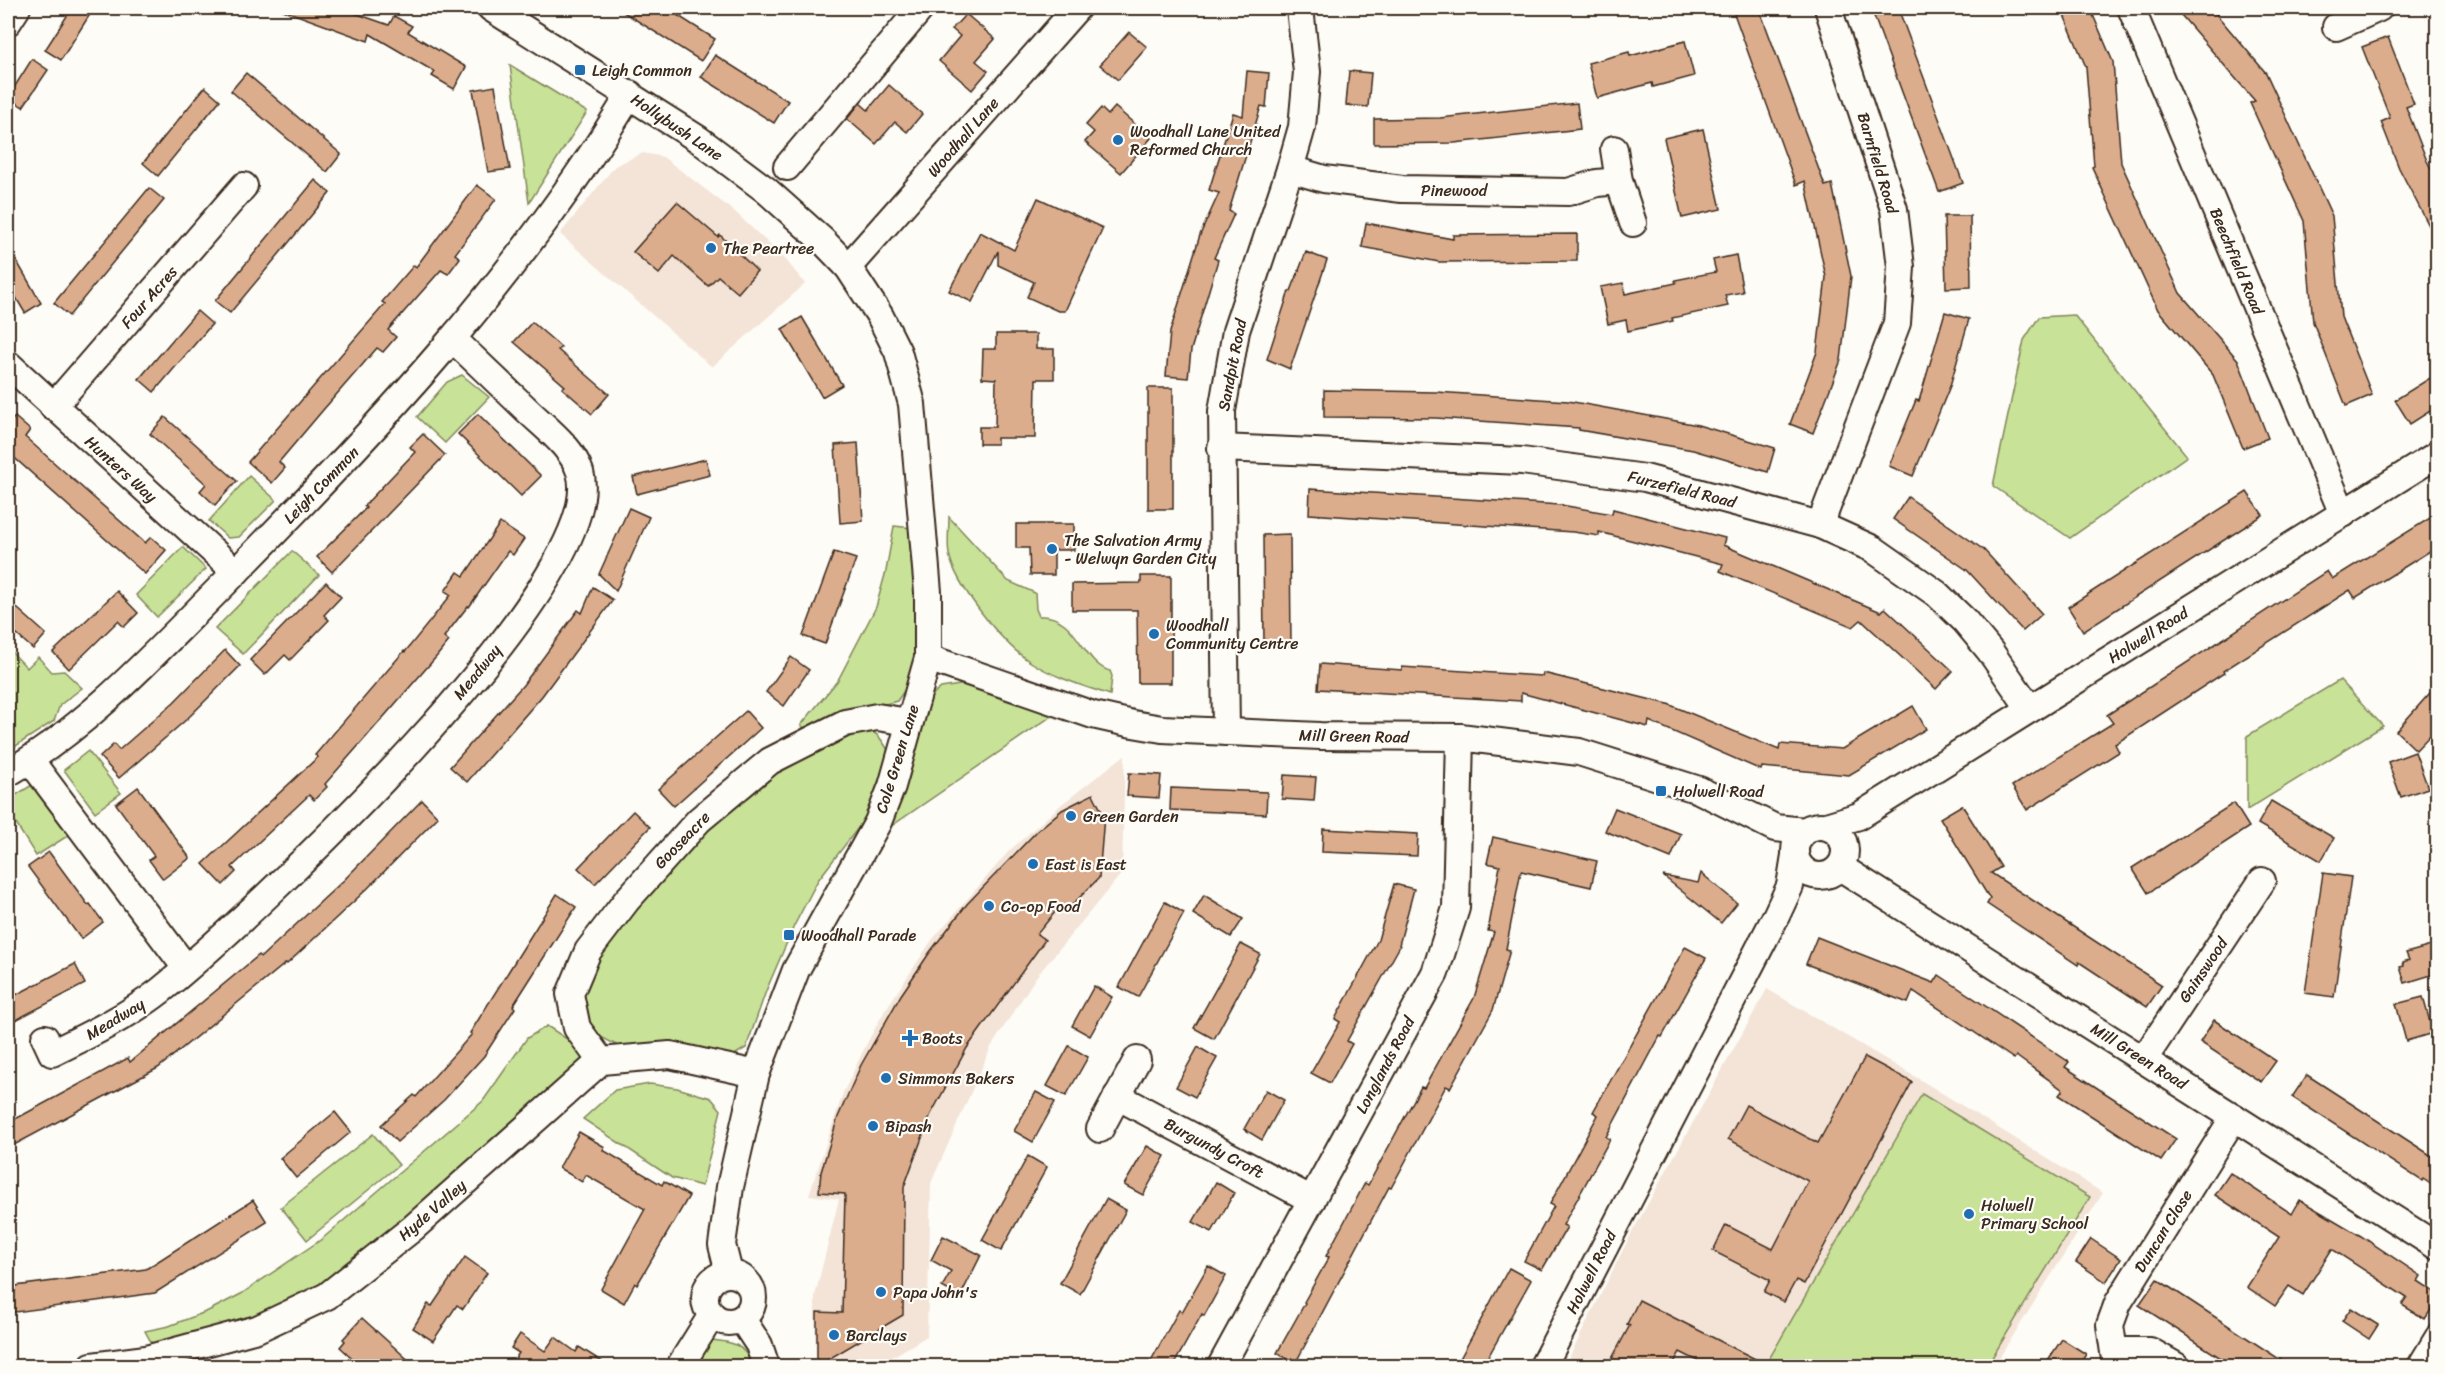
<svg xmlns="http://www.w3.org/2000/svg" width="2445" height="1374" viewBox="0 0 2445 1374" font-family="Sriracha,sans-serif">
	<rect width="100%" height="100%" fill="#fdfcf7"/>
	<filter id="ink" filterUnits="userSpaceOnUse"><feTurbulence type="fractalNoise" baseFrequency=".0167" numOctaves="2"/><feDisplacementMap in="SourceGraphic" scale="12" xChannelSelector="R" yChannelSelector="G"/><feConvolveMatrix kernelMatrix="1 2 1 2 8 2 1 2 1" color-interpolation-filters="sRGB"/></filter>
	<g filter="url(#ink)">
		<!-- built -->
		<g fill="#f3e4d7">
			<path d="M643,153L663,157L735,212L786,260L805,284L712,367L560,234L615,166Z"/>
			<path d="M1125,755L1122,873L1036,977L991,1047L931,1183L927,1336L877,1366H816L815,1296L839,1199L809,1195L843,1093L865,1047L884,1012L932,940L1009,851L1062,804Z"/>
			<path d="M1767,989L1924,1082L2103,1193L1994,1366H1565L1630,1236Z"/>
		</g>
		<!-- green -->
		<g fill="#c8e298" stroke="#82865b" stroke-width="1.5">
			<path d="M510,65L587,112L529,203Z"/>
			<path d="M2074,315L2187,456L2070,538L1993,486L2024,340L2039,317Z"/>
			<path d="M462,375L489,397L445,443L417,417L447,382Z"/>
			<path d="M249,476L276,500L239,537L228,538L209,521Z"/>
			<path d="M949,517L1008,581L1035,593L1036,609L1039,616C1077,613 1082,664 1110,671L1112,676L1110,695C1083,686 1053,677 1029,661C1002,643 956,586 949,554C947,543 949,529 949,517Z"/>
			<path d="M894,526L912,528C916,572 924,639 909,681C907,688 901,695 897,701L846,714L808,732L801,725L838,680L876,607L886,571Z"/>
			<path d="M183,547L206,569L157,617L136,595Z"/>
			<path d="M292,551L319,575L243,654L215,629Z"/>
			<path d="M8,648L27,668L38,657L52,672L64,671L82,688L60,705L54,721L8,751Z"/>
			<path d="M2340,680L2383,726L2247,810V736Z"/>
			<path d="M966,684L1056,713L890,827L909,778L929,698L941,688Z"/>
			<path d="M851,729C874,729 878,732 889,752L865,819L818,880L794,926L766,991L746,1048L731,1057L660,1043L618,1046L601,1037L590,1023L582,1009L581,987L592,957L715,818L785,759Z"/>
			<path d="M88,751L121,793L95,812L64,770Z"/>
			<path d="M32,785L69,835L36,856L8,811V800Z"/>
			<path d="M547,1026L570,1041L589,1062L323,1290L251,1322L156,1351L145,1331L169,1326L208,1311L241,1294L322,1239L483,1101L527,1038Z"/>
			<path d="M650,1084L677,1088L711,1098L721,1110L702,1186L672,1178L583,1119L615,1090Z"/>
			<path d="M1922,1094L2090,1197L1987,1366H1765Z"/>
			<path d="M373,1134L399,1165L307,1240L281,1207Z"/>
			<path d="M711,1340C735,1342 742,1344 754,1366H686Z"/>
		</g>
		<!-- building -->
		<g fill="#dcad8d" stroke="#3b2a1e" stroke-width="1.5">
			<path d="M72,8H94L61,60L45,50Z"/>
			<path d="M283,8H340L389,25L394,16L412,26L408,32L466,67L454,89L432,76L435,72L370,34L368,41L283,10Z"/>
			<path d="M617,8H666L715,39L701,61Z"/>
			<path d="M1732,8H1759L1825,186L1832,184L1851,276L1841,360L1813,433L1790,424L1817,352L1826,277L1805,181L1796,185Z"/>
			<path d="M1871,8H1898L1963,183L1939,192Z"/>
			<path d="M2061,8H2090L2113,62L2121,163L2180,293L2238,360L2268,438L2243,448L2213,375L2158,310L2092,167L2094,166L2086,67Z"/>
			<path d="M2175,8H2211L2266,73L2332,216L2341,317L2372,395L2346,406L2313,322L2304,221L2250,103L2255,101Z"/>
			<path d="M966,14L995,39L976,61L988,71L972,90L939,61L960,36L952,29Z"/>
			<path d="M1129,32L1147,47L1118,80L1100,65Z"/>
			<path d="M2388,37L2414,104L2406,107L2427,161L2438,182V243L2399,168L2381,122L2390,118L2362,47Z"/>
			<path d="M1685,41L1694,76L1653,87L1652,83L1597,98L1588,63L1629,52L1630,56Z"/>
			<path d="M715,55L788,101L774,123L701,77Z"/>
			<path d="M32,59L48,70L23,107L8,97Z"/>
			<path d="M1247,71L1269,73L1266,107L1261,106L1229,211L1234,214L1214,258L1218,260L1191,350L1188,378L1166,376L1170,332L1200,235L1219,193L1209,190L1233,113L1243,116Z"/>
			<path d="M1349,71L1371,73L1368,107L1346,105Z"/>
			<path d="M246,73L341,154L327,172L231,91Z"/>
			<path d="M889,85L922,114L907,132L895,122L876,144L847,119L860,103L868,110Z"/>
			<path d="M495,86L510,169L488,172L473,90Z"/>
			<path d="M205,87L220,100L158,176L143,163Z"/>
			<path d="M1577,103L1580,129L1454,143L1374,144V119L1440,118Z"/>
			<path d="M1115,107L1151,138L1121,173L1085,142L1094,132L1086,125L1101,108L1108,115Z"/>
			<path d="M1703,129L1721,209L1682,218L1664,138Z"/>
			<path d="M315,180L330,193L230,313L215,301Z"/>
			<path d="M477,185L496,199L455,254L460,258L448,274L441,270L388,330L396,337L383,352L377,348L323,410L279,462L285,468L272,483L248,462L385,304L382,302L414,265L416,267Z"/>
			<path d="M149,188L164,200L69,316L54,303Z"/>
			<path d="M1038,198L1103,228L1065,311H1058L1027,297L1034,282L998,265V251L972,302L949,291L980,232L1014,250Z"/>
			<path d="M677,202L718,237L720,235L757,271L738,293L718,276L708,286L674,256L659,274L633,252Z"/>
			<path d="M1944,216H1970L1971,287L1946,288Z"/>
			<path d="M1366,223L1453,239V235L1577,234V261L1439,262L1362,247Z"/>
			<path d="M8,246L41,303L25,313L8,284Z"/>
			<path d="M1306,252L1327,260L1290,369L1267,359L1289,291H1291Z"/>
			<path d="M1736,255L1743,292L1725,295L1728,306L1672,318L1673,321L1628,331L1626,320L1608,324L1600,287L1623,283L1625,294L1676,283L1675,280L1716,272L1713,260Z"/>
			<path d="M197,311L212,324L154,392L139,379Z"/>
			<path d="M1945,312L1969,319L1950,386L1913,476L1889,466L1916,400L1919,401Z"/>
			<path d="M802,317L842,385L822,397L782,329Z"/>
			<path d="M532,322L561,347L558,350L609,394L592,414L562,388L565,386L514,342Z"/>
			<path d="M996,334H1036V349H1054V379H1036L1035,438H997V444H979V427H995L996,379L982,378L983,349H996Z"/>
			<path d="M2438,373V406L2410,424L2395,400Z"/>
			<rect x="1148" y="388" width="25" height="121"/>
			<path d="M1324,390L1436,392L1568,401L1698,425L1775,448L1768,472L1693,450L1579,430V428L1436,418L1324,417Z"/>
			<path d="M478,414L541,476L521,496L458,434Z"/>
			<path d="M15,417L30,430L25,437L145,543L151,537L166,550L145,574L10,454L8,457V422L9,423Z"/>
			<path d="M165,417L237,481L215,505L200,491L206,484L150,434Z"/>
			<path d="M423,434L445,455L332,572L317,557L366,508L364,506L415,452L410,447Z"/>
			<path d="M858,443L863,521L840,523L835,445Z"/>
			<path d="M706,459L710,475L637,494L633,477Z"/>
			<path d="M1310,489L1561,505L1612,514L1613,509L1725,538L1723,545L1881,612L1885,608L1953,671L1936,689L1861,620L1853,627L1720,571L1723,564L1599,532V536L1573,532L1309,514Z"/>
			<path d="M2247,492L2263,515L2083,631L2068,607Z"/>
			<path d="M1908,497L1984,550L2042,614L2023,631L1967,570L1893,519Z"/>
			<path d="M629,508L649,517L616,591L599,574Z"/>
			<path d="M2438,513V546L2355,598L2350,590L2223,671L2224,673L2115,744L2119,752L2027,810L2012,786L2113,723L2107,715L2327,571L2332,579Z"/>
			<path d="M500,523L524,539L513,555L508,551L469,607L468,606L444,637L449,641L437,656L325,784L327,787L314,800L309,795L232,867L236,872L223,885L203,864L318,757L315,755L404,651L405,652L451,595L445,591L458,572L464,576Z"/>
			<path d="M1016,524H1074V550H1054V575H1030L1029,548H1016Z"/>
			<path d="M1290,534L1291,646H1264L1263,535Z"/>
			<path d="M834,552L856,559L825,644L803,636Z"/>
			<path d="M1141,576H1171V683H1138L1137,610H1072V584L1141,583Z"/>
			<path d="M326,582L341,597L324,615L329,620L290,660L285,655L265,675L250,660Z"/>
			<path d="M593,587L613,600L542,696L467,782L450,767L523,685L578,610L582,613Z"/>
			<path d="M117,591L138,613L124,627L118,621L69,669L53,652Z"/>
			<path d="M8,600L46,634L33,649L8,627Z"/>
			<path d="M225,650L240,666L187,719L119,778L100,757L114,744L119,750L174,702Z"/>
			<path d="M791,657L809,670L784,706L766,692Z"/>
			<path d="M1320,664L1402,670V667L1542,676L1543,673L1668,704L1779,750L1780,744L1842,749L1913,706L1926,729L1849,775L1762,767L1761,770L1649,721L1648,727L1521,693V701L1318,689Z"/>
			<path d="M2438,684V727L2416,750L2396,731Z"/>
			<path d="M746,711L761,728L674,806L658,789Z"/>
			<path d="M2415,752L2428,788L2401,797L2388,762Z"/>
			<path d="M1129,773L1161,775L1159,798L1127,796Z"/>
			<path d="M1284,775L1316,777L1314,801L1282,799Z"/>
			<path d="M138,787L190,858L163,879L149,860L154,856L116,804Z"/>
			<path d="M1171,788L1267,792L1266,814L1170,810Z"/>
			<path d="M1093,794L1104,816L1099,878L1066,911L1060,906L1037,934L1045,940L967,1048L930,1116L904,1187L903,1315L817,1366V1312L842,1313L845,1194L819,1192L821,1172L838,1117L861,1065L901,995L930,952L967,904L1037,831L1062,810Z"/>
			<path d="M422,800L438,817L367,889L287,964L286,963L158,1068L14,1145L8,1134V1123L128,1058L130,1062L259,955L261,957L344,880Z"/>
			<path d="M2271,801L2334,838L2321,861L2258,824Z"/>
			<path d="M2234,803L2249,827L2148,893L2132,868Z"/>
			<path d="M1962,805L2001,867L1991,873L2162,985L2147,1007L2079,962L2078,965L1987,904L1990,899L1940,818Z"/>
			<path d="M1615,808L1681,834L1671,858L1605,831Z"/>
			<path d="M633,811L650,827L595,884L578,868Z"/>
			<path d="M1323,829L1418,834L1417,856L1322,852Z"/>
			<path d="M1493,837L1597,861L1591,887L1521,871L1506,949L1510,950L1493,1010L1450,1088L1446,1086L1391,1188L1389,1187L1295,1364L1277,1353L1305,1303L1304,1302L1329,1257L1326,1256L1365,1183L1368,1185L1421,1087L1424,1088L1474,998L1494,932L1488,931L1500,866L1487,863Z"/>
			<path d="M49,852L88,905L90,904L103,922L81,939L28,867Z"/>
			<path d="M1701,873L1737,903L1721,923L1663,876L1698,883Z"/>
			<path d="M2323,873L2351,877L2334,997L2305,993Z"/>
			<path d="M1394,884L1414,889L1399,945L1400,946L1347,1041L1352,1044L1330,1083L1311,1073L1340,1022L1335,1019L1378,940Z"/>
			<path d="M557,894L576,907L513,1006L515,1008L484,1056L444,1100L397,1142L381,1125L414,1095L416,1097L472,1034L470,1033Z"/>
			<path d="M1204,895L1243,919L1231,937L1193,914Z"/>
			<path d="M1165,902L1184,913L1138,997L1119,987Z"/>
			<path d="M1817,937L1934,983L1939,975L2069,1062L2065,1067L2176,1139L2161,1161L2059,1095L2063,1090L2016,1056L2014,1059L1913,991L1908,1003L1806,964Z"/>
			<path d="M1241,944L1260,954L1214,1039L1194,1028Z"/>
			<path d="M2438,944V973L2405,983L2400,967L2404,966L2403,962L2409,960L2406,953Z"/>
			<path d="M1685,947L1706,958L1662,1037L1660,1036L1606,1137L1610,1139L1563,1225L1567,1227L1542,1270L1524,1261L1554,1206L1550,1204L1598,1115L1593,1112Z"/>
			<path d="M75,964L85,984L8,1024V999Z"/>
			<path d="M1094,986L1112,997L1090,1036L1072,1026Z"/>
			<path d="M2423,997L2433,1033L2406,1041L2396,1004Z"/>
			<path d="M2214,1020L2276,1061L2261,1082L2200,1042Z"/>
			<path d="M1069,1046L1088,1057L1066,1096L1047,1086Z"/>
			<path d="M1198,1047L1217,1058L1195,1097L1176,1087Z"/>
			<path d="M1865,1057L1912,1082L1804,1284L1796,1280L1784,1302L1764,1292L1770,1280L1713,1251L1726,1225L1773,1249L1808,1181L1728,1139L1746,1105L1818,1143Z"/>
			<path d="M2307,1075L2438,1160V1189L2423,1179L2422,1181L2292,1097Z"/>
			<path d="M1266,1090L1284,1100L1262,1140L1244,1129Z"/>
			<path d="M1036,1092L1055,1102L1033,1142L1014,1131Z"/>
			<path d="M335,1112L351,1132L296,1178L280,1158Z"/>
			<path d="M579,1132L605,1147L603,1150L662,1185L664,1181L689,1196L637,1285L635,1283L624,1303L601,1289L645,1209L586,1175L582,1182L559,1168Z"/>
			<path d="M1147,1146L1165,1156L1143,1195L1124,1185Z"/>
			<path d="M1028,1156L1047,1167L1001,1251L982,1240Z"/>
			<path d="M2230,1173L2292,1214L2300,1200L2361,1236L2421,1276L2418,1281L2438,1294V1299L2425,1319L2402,1305L2407,1298L2332,1249L2303,1295L2289,1286L2275,1306L2247,1287L2279,1237L2215,1195Z"/>
			<path d="M1216,1182L1234,1193L1212,1232L1193,1222Z"/>
			<path d="M1106,1199L1126,1210L1080,1294L1060,1283Z"/>
			<path d="M253,1200L267,1222L155,1293L8,1313V1287L146,1269Z"/>
			<path d="M943,1236L981,1255L960,1297L942,1287L951,1271L931,1260Z"/>
			<path d="M2091,1239L2121,1259L2106,1282L2076,1262Z"/>
			<path d="M465,1257L487,1273L463,1309L457,1305L433,1341L413,1328L428,1304L432,1306Z"/>
			<path d="M1208,1266L1226,1276L1204,1316L1202,1314L1173,1366H1148L1179,1310L1182,1312Z"/>
			<path d="M1509,1268L1531,1280L1483,1366H1456Z"/>
			<path d="M2157,1279L2290,1366H2233L2139,1305Z"/>
			<path d="M1639,1300L1769,1366H1708L1680,1352L1672,1366H1608L1630,1325L1627,1324Z"/>
			<path d="M2351,1308L2378,1325L2369,1339L2342,1321Z"/>
			<path d="M362,1318L415,1366H361L340,1347L345,1341L343,1339Z"/>
			<path d="M520,1334L545,1351L555,1337L576,1352L579,1347L609,1366H510L519,1353L511,1348Z"/>
			<path d="M2062,1339L2086,1354L2079,1366H2044Z"/>
		</g>
		<g fill="none" stroke-linecap="round" stroke-linejoin="round">
			<defs>
				<g id="minor">
					<path d="M491,8L698,139L766,190L823,241L848,267L880,316L898,352L912,404L928,592V658L892,786L878,822L796,970L756,1074L730,1187L722,1245L729,1273"/>
					<path d="M2131,8L2343,514"/>
					<path d="M8,22L17,8"/>
					<path d="M2336,27L2379,8"/>
					<path d="M1614,149L1619,181L1633,223"/>
					<path d="M787,167L921,8"/>
					<path d="M1290,169L1324,179L1402,189L1568,192L1597,183L1619,181"/>
					<path d="M848,267L1077,8"/>
					<path d="M8,364L236,572"/>
					<path d="M53,407L244,186"/>
					<path d="M1221,448L1522,461L1645,478L1820,525L1873,549L1937,594L1965,621L1990,651L2030,709"/>
					<path d="M1820,525L1897,323L1901,267L1894,209L1828,8"/>
					<path d="M928,658L1093,715L1133,724L1162,729L1320,736L1460,737L1579,752L1699,790L1775,828L1805,831"/>
					<path d="M1226,732L1222,411L1236,331L1290,169L1302,127L1307,72L1300,8"/>
					<path d="M30,760L186,968"/>
					<path d="M8,773C90,725 154,654 221,587C371,436 519,278 630,94"/>
					<circle cx="1820" cy="851" r="25"/>
					<path d="M1826,826L1859,816L2438,454"/>
					<path d="M1840,867L2438,1247"/>
					<path d="M45,1038L52,1053C89,1035 128,1016 160,991C247,921 612,581 580,472C572,446 543,426 525,408C501,385 477,362 453,339"/>
					<path d="M2144,1059L2262,881"/>
					<path d="M601,1061L577,1028L570,994L588,951L627,900L699,820L770,761L845,723L877,717L909,722"/>
					<path d="M1117,1096L1312,1200"/>
					<path d="M1100,1129L1137,1060"/>
					<circle cx="729" cy="1298" r="24"/>
					<path d="M742,1319L759,1345L766,1366"/>
					<path d="M2114,1351H2150L2176,1366"/>
					<path d="M92,1366L146,1359L257,1329L327,1296L413,1228L601,1061L670,1055L756,1074"/>
					<path d="M680,1366L712,1315"/>
					<path d="M1221,1366L1435,973L1456,908L1460,737"/>
					<path d="M1543,1366L1776,916L1790,886L1795,855"/>
					<path d="M2116,1366L2110,1325L2118,1303L2234,1117"/>
					<path d="M2421,1366L2438,1338"/>
				</g>
			</defs>
			<!-- minor casing -->
			<use href="#minor" stroke="#3b2a1e" stroke-width="30"/>
			<!-- minor -->
			<use href="#minor" stroke="#fdfcf7" stroke-width="26"/>
		</g>
	</g>
	<!-- markers -->
	<g fill="#1f6fb2" stroke="#fdfcf7" stroke-width="2">
		<rect x="574" y="64" width="12" height="12" rx="3"/>
		<circle cx="1118" cy="140" r="6"/>
		<circle cx="711" cy="248" r="6"/>
		<circle cx="1052" cy="549" r="6"/>
		<circle cx="1154" cy="634" r="6"/>
		<rect x="1655" y="785" width="12" height="12" rx="3"/>
		<circle cx="1071" cy="816" r="6"/>
		<circle cx="1033" cy="864" r="6"/>
		<circle cx="989" cy="906" r="6"/>
		<rect x="783" y="929" width="12" height="12" rx="3"/>
		<path d="M907 1029h6v6h6v6h-6v6h-6v-6h-6v-6h6z"/>
		<circle cx="886" cy="1078" r="6"/>
		<circle cx="873" cy="1126" r="6"/>
		<circle cx="1969" cy="1214" r="6"/>
		<circle cx="881" cy="1292" r="6"/>
		<circle cx="834" cy="1335" r="6"/>
	</g>
	<g text-anchor="middle" dominant-baseline="central" stroke-width="4.5" stroke-linejoin="round" paint-order="stroke">
		<!-- poi labels -->
		<g font-size="16" fill="#3b2a1e" stroke="#fdfcf7" text-anchor="start">
			<text x="592" y="70">Leigh Common</text>
			<text x="1130" y="131">Woodhall Lane United<tspan x="1130" dy="18">Reformed Church</tspan></text>
			<text x="723" y="248">The Peartree</text>
			<text x="1064" y="540">The Salvation Army<tspan x="1064" dy="18">- Welwyn Garden City</tspan></text>
			<text x="1166" y="625">Woodhall<tspan x="1166" dy="18">Community Centre</tspan></text>
			<text x="1673" y="791">Holwell Road</text>
			<text x="1083" y="816">Green Garden</text>
			<text x="1045" y="864">East is East</text>
			<text x="1001" y="906">Co-op Food</text>
			<text x="801" y="935">Woodhall Parade</text>
			<text x="922" y="1038">Boots</text>
			<text x="898" y="1078">Simmons Bakers</text>
			<text x="885" y="1126">Bipash</text>
			<text x="1981" y="1205">Holwell<tspan x="1981" dy="18">Primary School</tspan></text>
			<text x="893" y="1292">Papa John's</text>
			<text x="846" y="1335">Barclays</text>
		</g>
		<!-- street labels -->
		<g font-size="16" fill="#3b2a1e" stroke="#fdfcf7">
			<text transform="translate(677 127) rotate(34)">Hollybush Lane</text>
			<text transform="translate(963 137) rotate(-49)">Woodhall Lane</text>
			<text transform="translate(1878 163) rotate(73)">Barnfield Road</text>
			<text x="1454" y="190">Pinewood</text>
			<text transform="translate(2237 261) rotate(67)">Beechfield Road</text>
			<text transform="translate(149 297) rotate(-49)">Four Acres</text>
			<text transform="translate(1232 365) rotate(-79)">Sandpit Road</text>
			<text transform="translate(121 469) rotate(42)">Hunters Way</text>
			<text transform="translate(321 485) rotate(-46)">Leigh Common</text>
			<text transform="translate(1682 489) rotate(14)">Furzefield Road</text>
			<text transform="translate(2148 635) rotate(-32)">Holwell Road</text>
			<text transform="translate(477 672) rotate(-51)">Meadway</text>
			<text transform="translate(1354 736) rotate(1)">Mill Green Road</text>
			<text transform="translate(897 759) rotate(-73)">Cole Green Lane</text>
			<text transform="translate(682 840) rotate(-46)">Gooseacre</text>
			<text transform="translate(2203 970) rotate(-56)">Gainswood</text>
			<text transform="translate(115 1019) rotate(-31)">Meadway</text>
			<text transform="translate(2139 1056) rotate(32)">Mill Green Road</text>
			<text transform="translate(1385 1065) rotate(-62)">Longlands Road</text>
			<text transform="translate(1214 1148) rotate(28)">Burgundy Croft</text>
			<text transform="translate(432 1210) rotate(-41)">Hyde Valley</text>
			<text transform="translate(2163 1231) rotate(-58)">Duncan Close</text>
			<text transform="translate(1591 1272) rotate(-63)">Holwell Road</text>
		</g>
	</g>
	<!-- margin -->
	<rect width="2445" height="1374" fill="none" stroke="#fdfcf7" stroke-width="30"/>
	<rect x="15" y="15" width="2415" height="1344" fill="none" stroke="#3b2a1e" stroke-width="2" filter="url(#ink)"/>
</svg>
